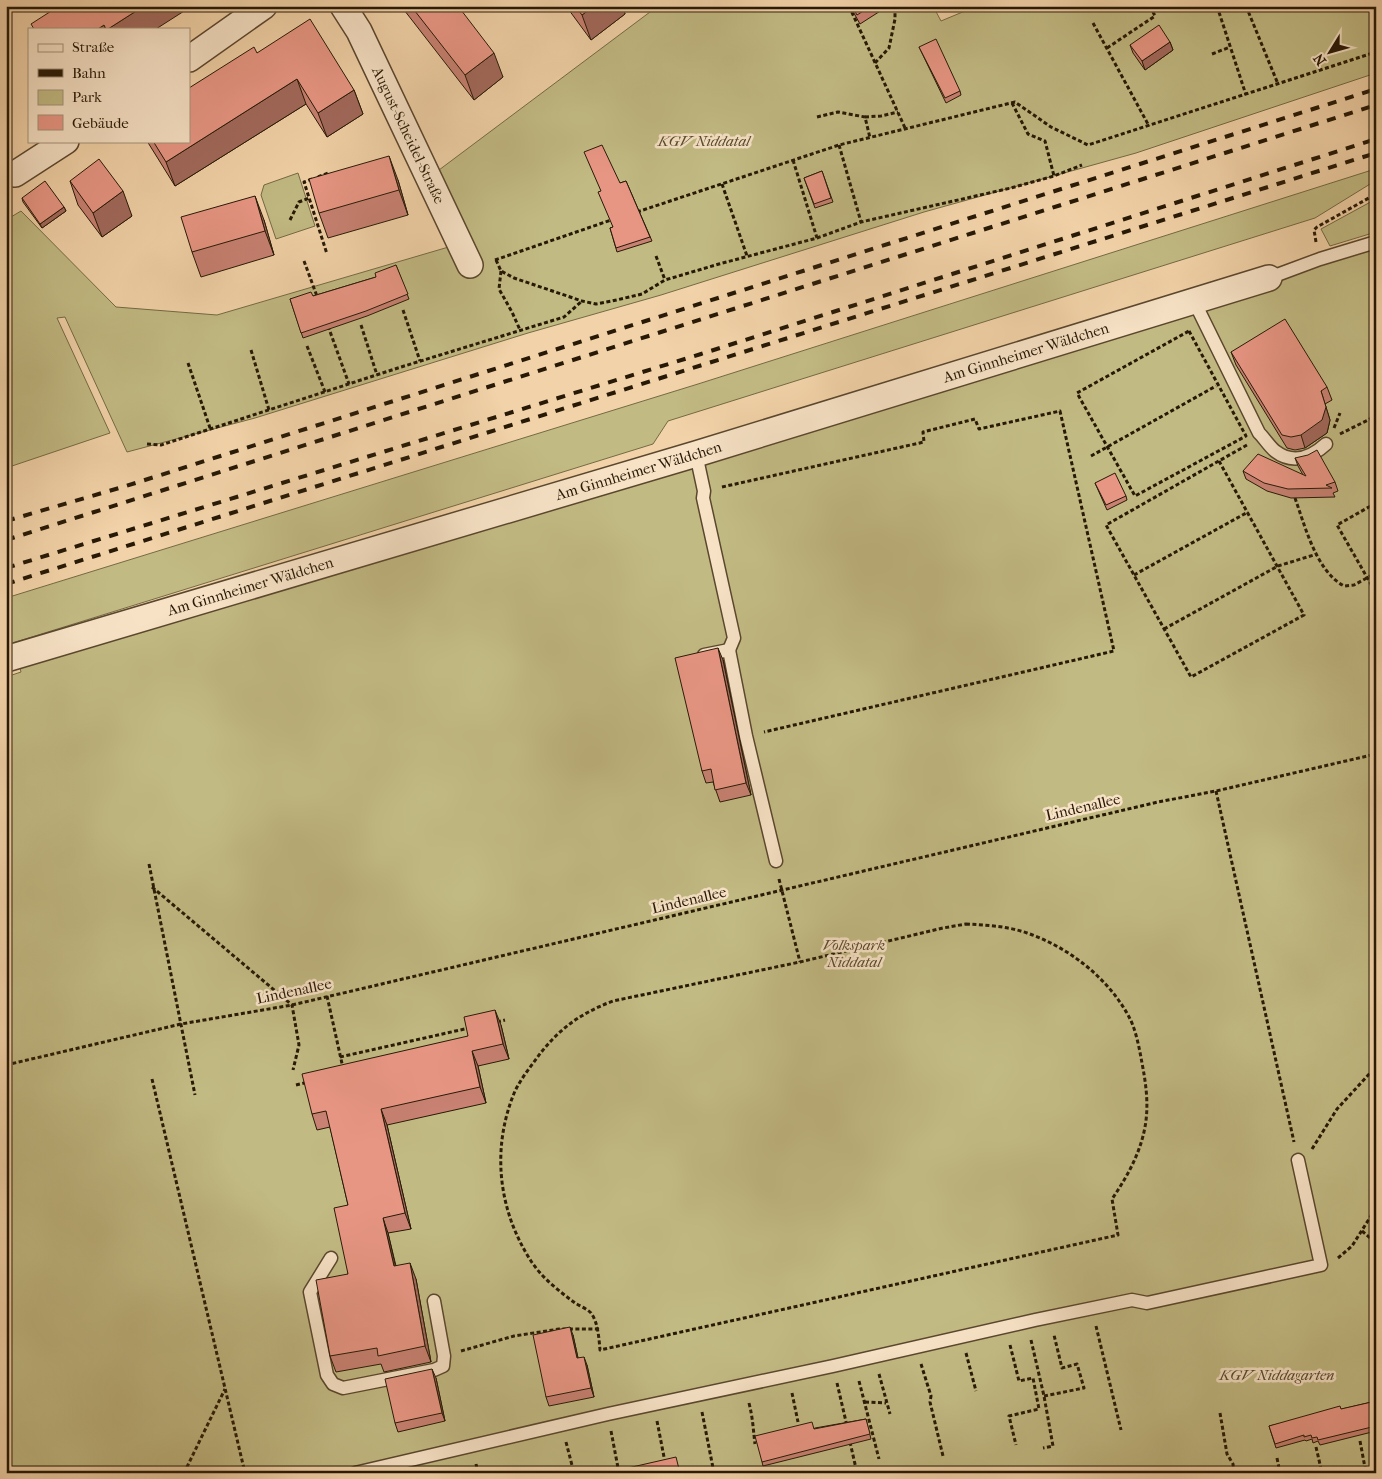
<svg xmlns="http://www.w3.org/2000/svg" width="1382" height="1479" viewBox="0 0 1382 1479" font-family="'IM FELL French Canon',serif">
	<rect width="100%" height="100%" fill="#f2d2a8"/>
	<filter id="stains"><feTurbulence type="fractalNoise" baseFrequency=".004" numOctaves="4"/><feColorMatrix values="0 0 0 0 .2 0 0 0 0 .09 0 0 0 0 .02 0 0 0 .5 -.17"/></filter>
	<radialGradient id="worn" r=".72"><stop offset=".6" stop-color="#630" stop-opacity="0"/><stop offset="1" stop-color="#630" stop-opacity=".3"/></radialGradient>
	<!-- green -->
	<g fill="#c2ba83" stroke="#746a44">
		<path d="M658,6H933L941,21L977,6H1376V73L1136,153L924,212L661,295L528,333L255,418L127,452L65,317L57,318L110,433L6,468V220L21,211L116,307L217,315L469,241L439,170Z"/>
		<path d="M1372,170L1375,181L1315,218L668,421L653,444L6,645V598L698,384Z"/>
		<path d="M298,173L315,226L276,239L261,195L264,185Z"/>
		<path d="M1376,199V232L1330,246L1321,229Z"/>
		<path d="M1376,248V1473H6V677L21,672L18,660Z"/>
	</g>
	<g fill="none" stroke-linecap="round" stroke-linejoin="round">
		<defs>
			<g id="service">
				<path d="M1269,278L1320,259L1376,242"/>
				<path d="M1194,301L1259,433C1265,439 1269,446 1275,451C1293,465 1312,457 1326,444"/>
				<path d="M696,454L704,491L703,498L734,638L729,650"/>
				<path d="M704,655L729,650L746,736L776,861"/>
				<path d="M331,1258L310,1292L327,1375L333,1384L343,1388L434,1370L443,1366L444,1356L434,1301"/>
				<path d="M355,1473L608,1414L833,1366L1035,1320L1132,1300L1147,1303L1321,1265L1298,1160"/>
			</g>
			<g id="minor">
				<path id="s1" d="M343,6L359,31L470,265"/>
				<path d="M189,59L264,6"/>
				<path d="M15,174L66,141"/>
				<path id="s2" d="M6,659L696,454L1269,278"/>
			</g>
		</defs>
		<!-- service casing -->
		<use href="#service" stroke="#5a472e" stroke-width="15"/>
		<!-- minor casing -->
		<use href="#minor" stroke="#5a472e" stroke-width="28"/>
		<!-- path -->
		<g stroke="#271906" stroke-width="3" stroke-dasharray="4 2.5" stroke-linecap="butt">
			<path d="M849,6L906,130"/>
			<path d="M1217,6L1246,95"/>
			<path d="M1246,6L1278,84"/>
			<path d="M1093,23L1149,126"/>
			<path d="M1107,48L1155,16L1150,6"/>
			<path d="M1212,54L1230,47"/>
			<path d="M875,63L889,48L895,19V6"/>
			<path d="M1012,103L1028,134L1045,141L1054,176"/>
			<path d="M817,117L838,112L865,117L870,138"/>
			<path d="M865,117L881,116L898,112"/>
			<path d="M839,145L861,222"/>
			<path d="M793,160L817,238"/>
			<path d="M318,177L328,173"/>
			<path d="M312,179L304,182L327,254"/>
			<path d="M722,184L747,256"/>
			<path d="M637,212L839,145L1015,102L1051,127L1088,145L1376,52"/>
			<path d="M290,220L299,202L309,198"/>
			<path d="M1316,242L1314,230L1317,227L1376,194"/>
			<path d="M656,256L665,280"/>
			<path d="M495,260L614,219"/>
			<path d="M496,260L501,271L514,278L582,301L596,304L612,301L642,294L665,280L719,264L817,238L861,222L1011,188L1054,176L1082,165"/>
			<path d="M304,261L318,299"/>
			<path d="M501,271L499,289L512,312L520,330"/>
			<path d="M403,310L420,361"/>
			<path d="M361,325L377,375"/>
			<path d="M328,326L349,384"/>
			<path d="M1189,331L1246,436L1135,496L1077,393Z"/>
			<path d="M307,346L325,392"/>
			<path d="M251,350L269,410"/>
			<path d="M188,363L210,428"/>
			<path d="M1334,428L1340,413"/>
			<path d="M1340,434L1376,416"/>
			<path d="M147,444L161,445L401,367L564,317L582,301"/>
			<path d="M1091,456L1216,386"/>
			<path d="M1219,461L1304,615L1191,677L1106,525L1247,445"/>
			<path d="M722,487L924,442L923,432L975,419L979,429L1060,411L1114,651L764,732"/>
			<path d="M1295,498C1305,526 1316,571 1344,586L1354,585L1376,573"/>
			<path d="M1376,503L1337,525L1376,593"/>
			<path d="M1134,575L1248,512"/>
			<path d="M1164,629L1278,566L1317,554"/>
			<path d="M1216,791L1294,1142"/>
			<path d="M149,864L195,1095"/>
			<path d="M779,879L800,962"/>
			<path d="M152,887L292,1005L299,1045L293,1070"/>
			<path d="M966,924C986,925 1007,926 1027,933C1068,947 1107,977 1128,1015C1136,1029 1139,1047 1142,1063C1146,1084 1149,1105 1145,1127C1140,1154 1127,1177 1112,1199L1118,1235L600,1350C599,1339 598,1322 591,1313C587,1309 580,1306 575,1303C559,1291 542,1278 531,1261C498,1210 491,1148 515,1091C520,1081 527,1071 534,1062C555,1032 578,1014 613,1001L800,962L943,928Z"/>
			<path d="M327,996L343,1068"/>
			<path d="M497,1022L505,1020"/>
			<path d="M340,1057L469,1028"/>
			<path d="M6,1065L181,1024L292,1005L1158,802L1216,791L1376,754"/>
			<path d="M152,1079L245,1473"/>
			<path d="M296,1085L308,1082"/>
			<path d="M1312,1149L1337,1109L1372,1071L1376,1064"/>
			<path d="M1362,1231L1376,1243"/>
			<path d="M1338,1258L1352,1246L1376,1208"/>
			<path d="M1096,1326L1121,1430"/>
			<path d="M1031,1340L1044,1396L1053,1446L1043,1448"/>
			<path d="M1010,1345L1019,1381L1033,1378L1039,1409L1009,1416L1016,1445"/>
			<path d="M461,1351L514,1336L559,1329H597L600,1326"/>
			<path d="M966,1353L976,1391"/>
			<path d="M921,1364L931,1396L930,1402L943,1456"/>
			<path d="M879,1374L890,1414"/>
			<path d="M859,1381L879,1459"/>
			<path d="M837,1383L847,1426"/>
			<path d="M792,1393L798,1422"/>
			<path d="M1044,1396L1084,1388L1077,1364L1062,1368L1054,1335"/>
			<path d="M865,1402L886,1403"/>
			<path d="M749,1403C753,1419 753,1428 755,1444"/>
			<path d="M702,1412L714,1473"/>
			<path d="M1220,1413L1227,1454L1233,1464L1234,1473"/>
			<path d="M657,1421L664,1457"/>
			<path d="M611,1431L619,1473"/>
			<path d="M1360,1441L1366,1473"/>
			<path d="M566,1442L574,1473"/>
			<path d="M850,1442L857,1473"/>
			<path d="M1316,1447L1322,1473"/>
			<path d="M1277,1458L1280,1473"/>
			<path d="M476,1464L478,1473"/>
			<path d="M184,1473L225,1389"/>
		</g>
		<!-- service -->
		<use href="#service" stroke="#f7e2c6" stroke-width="12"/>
		<!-- minor -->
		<use href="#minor" stroke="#f7e2c6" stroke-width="25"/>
		<!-- rail -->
		<g stroke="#271906" stroke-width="4" stroke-dasharray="9 9" stroke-linecap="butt">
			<path d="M6,521L126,486L1376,89"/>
			<path d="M6,540L1376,105"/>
			<path d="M6,568L701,354L1376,139"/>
			<path d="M6,584L1376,153"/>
		</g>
	</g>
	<!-- wall -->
	<g fill="#c88172" stroke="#271906">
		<path d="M401,6H458L503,77L474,100Z"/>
		<path d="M566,6H623L625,14L591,40Z"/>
		<path d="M850,6H885V8L860,24Z"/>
		<path d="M1170,42L1173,50L1145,70L1133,53L1130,45Z"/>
		<path d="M919,47L960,91L961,95L946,103Z"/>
		<path d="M257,53L354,90L363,114L327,137L306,104L175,186L147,141H189Z"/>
		<path d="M822,171L833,202L815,208L804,178Z"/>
		<path d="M398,180L408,215L328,238L319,213Z"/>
		<path d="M70,181L132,216L102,237L78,205Z"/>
		<path d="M626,181L652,241L617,252L610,228L613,227L620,183Z"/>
		<path d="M22,198L64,207L66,211L42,228L23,202Z"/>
		<path d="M264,220L274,255L201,277L192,252Z"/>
		<path d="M396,265L409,299L367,316L303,338L290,299L313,296L376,277Z"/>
		<path d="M1231,352L1327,387L1332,400L1325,404L1330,420L1327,433L1305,448L1295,450L1287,448L1236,365Z"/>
		<path d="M1295,458L1335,482L1338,491L1333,493L1335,497L1291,498L1267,491L1246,479L1243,471L1303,475L1298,466Z"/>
		<path d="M1095,483L1126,496L1127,500L1107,510Z"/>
		<path d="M723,660L751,795L720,802L713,782L706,783L702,771Z"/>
		<path d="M501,1025L509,1059L478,1066L486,1103L387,1125L411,1229L388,1233L396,1266L416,1279L431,1362L384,1372L381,1364L336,1372L330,1356L348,1274V1205L330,1127L317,1130L312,1114L468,1036Z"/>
		<path d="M573,1335L578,1358L587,1365L594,1397L549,1406L546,1397Z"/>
		<path d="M436,1378L445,1421L398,1432L395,1423Z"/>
		<path d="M1376,1401V1431L1320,1445L1318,1441L1313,1443L1312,1439L1306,1441L1305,1440L1276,1448L1269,1426Z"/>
		<path d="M866,1419L871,1439L763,1466L762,1462L815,1428Z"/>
	</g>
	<!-- shaded-wall -->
	<g fill="#a2695c" stroke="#271906">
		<path d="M144,6H192L156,29H108Z"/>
		<path d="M594,6H623L625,14L591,40L582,15Z"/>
		<path d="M104,25L105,29H98Z"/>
		<path d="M1170,42L1173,50L1145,70L1142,61Z"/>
		<path d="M494,53L503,77L474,100L465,75Z"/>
		<path d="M297,79L306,104L175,186L166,162Z"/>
		<path d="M354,90L363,114L327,137L318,113Z"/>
		<path d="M389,156L398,180L408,215L399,190Z"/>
		<path d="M123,191L132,216L102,237L93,213Z"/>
		<path d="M255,196L264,220L274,255L265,231Z"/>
		<path d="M64,207L66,211L42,228L40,224Z"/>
		<path d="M1321,391L1330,420L1327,433L1305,448L1301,435Z"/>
		<path d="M718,648L723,660L751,795L746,783Z"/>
		<path d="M495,1010L501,1025L509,1059L503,1044Z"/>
		<path d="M472,1051L478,1066L486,1103L480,1087Z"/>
		<path d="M381,1109L387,1125L411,1229L405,1213Z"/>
		<path d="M383,1218L388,1233L399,1282L394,1266Z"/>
		<path d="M410,1263L416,1279L431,1362L425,1346Z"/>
		<path d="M570,1327L573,1335L580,1367L577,1358Z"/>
		<path d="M584,1357L587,1365L594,1397L591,1388Z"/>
		<path d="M432,1369L436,1378L445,1421L442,1413Z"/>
	</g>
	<!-- building -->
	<g fill="#e89684" stroke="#271906">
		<path d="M59,6H144L108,29H106L104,25L98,29H34L31,24Z"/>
		<path d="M411,6H458L494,53L465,75Z"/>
		<path d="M575,6H594L582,15Z"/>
		<path d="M852,6H871L857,15Z"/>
		<path d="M310,19L354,90L318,113L297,79L166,162L153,141H189V88L254,47L257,53Z"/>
		<path d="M1159,25L1170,42L1142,61L1130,45Z"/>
		<path d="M936,39L960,91L945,98L919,47Z"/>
		<path d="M602,145L620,183L626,181L650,237L616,248L610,228L613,227L598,192L601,191L584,152Z"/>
		<path d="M389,156L399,190L319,213L309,179Z"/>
		<path d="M99,159L123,191L93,213L70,181Z"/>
		<path d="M822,171L831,198L814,204L804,178Z"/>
		<path d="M45,181L64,207L40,224L22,198Z"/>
		<path d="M255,196L265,231L192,252L181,217Z"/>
		<path d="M396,265L408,294L366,311L301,333L290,299L311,292L313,296L376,277L375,273Z"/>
		<path d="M1285,319L1327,387L1321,391L1326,407L1322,420L1301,435L1291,437L1282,435L1231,352Z"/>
		<path d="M1317,450L1335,482L1326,485L1332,488L1288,489L1264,483L1243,471L1258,454L1306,476L1295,458L1308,455Z"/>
		<path d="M1115,473L1126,496L1106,505L1095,483Z"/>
		<path d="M718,648L746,783L715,790L711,769L702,771L675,658Z"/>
		<path d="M495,1010L503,1044L472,1051L480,1087L381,1109L405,1213L383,1218L394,1266L410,1263L425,1346L378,1356L377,1348L330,1356L316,1280L348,1274L334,1208L348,1205L326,1111L312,1114L302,1074L468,1036L464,1017Z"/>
		<path d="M570,1327L577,1358L584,1357L591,1388L546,1397L533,1335Z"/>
		<path d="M432,1369L442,1413L395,1423L385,1379Z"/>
		<path d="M1376,1401V1426L1318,1440L1317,1437L1312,1438L1311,1435L1304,1437V1435L1275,1444L1269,1426L1340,1406L1341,1409Z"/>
		<path d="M866,1419L870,1434L762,1462L755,1436L812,1422L814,1429Z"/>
		<path d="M676,1457L680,1473H608L619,1470Z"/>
	</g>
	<g text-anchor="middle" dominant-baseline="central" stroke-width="5" stroke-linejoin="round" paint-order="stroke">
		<!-- street labels -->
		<g font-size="15" fill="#271906" stroke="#f7e2c6">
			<text stroke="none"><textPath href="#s1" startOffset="145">August-Scheidel-Straße</textPath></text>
			<text stroke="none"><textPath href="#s2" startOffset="1065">Am Ginnheimer Wäldchen</textPath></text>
			<text stroke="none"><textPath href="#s2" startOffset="660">Am Ginnheimer Wäldchen</textPath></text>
			<text stroke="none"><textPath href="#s2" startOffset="255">Am Ginnheimer Wäldchen</textPath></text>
			<text transform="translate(1083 807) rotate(-13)">Lindenallee</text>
			<text transform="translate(689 900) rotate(-13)">Lindenallee</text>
			<text transform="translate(294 991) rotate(-12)">Lindenallee</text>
		</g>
		<!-- park labels -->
		<g font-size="15" font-style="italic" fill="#56492c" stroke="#f7e2c6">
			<text x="704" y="141">KGV Niddatal</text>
			<text x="854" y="945">Volkspark<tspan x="854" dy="17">Niddatal</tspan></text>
			<text x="1277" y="1375">KGV Niddagarten</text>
		</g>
	</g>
	<!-- margin -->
	<rect width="1382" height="1479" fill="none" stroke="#f2d2a8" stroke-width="25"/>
	<rect x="8" y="8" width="1367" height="1464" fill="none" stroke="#271906" stroke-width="2.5"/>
	<rect x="12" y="12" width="1357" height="1454" fill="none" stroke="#271906"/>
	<!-- legend -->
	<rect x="28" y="28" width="162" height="115" fill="#f7e2c6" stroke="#a49279"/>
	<rect x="38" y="44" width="25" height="8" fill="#f7e2c6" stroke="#a49279"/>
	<text x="72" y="52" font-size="15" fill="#271906">Straße</text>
	<rect x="38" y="69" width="25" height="8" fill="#271906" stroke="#a49279"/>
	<text x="72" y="78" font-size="15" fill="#271906">Bahn</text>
	<rect x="38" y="90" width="25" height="15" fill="#c2ba83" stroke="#a49279"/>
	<text x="72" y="102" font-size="15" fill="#271906">Park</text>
	<rect x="38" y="115" width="25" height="15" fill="#e89684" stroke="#a49279"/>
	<text x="72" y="128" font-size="15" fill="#271906">Gebäude</text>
	<!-- north arrow -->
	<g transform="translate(1330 52) rotate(233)" stroke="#f7e2c6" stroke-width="4" paint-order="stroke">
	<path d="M0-4L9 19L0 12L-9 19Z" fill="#271906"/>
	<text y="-8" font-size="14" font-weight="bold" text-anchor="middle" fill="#271906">N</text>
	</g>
	<rect width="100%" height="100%" filter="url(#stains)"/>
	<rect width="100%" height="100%" fill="url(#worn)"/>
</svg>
